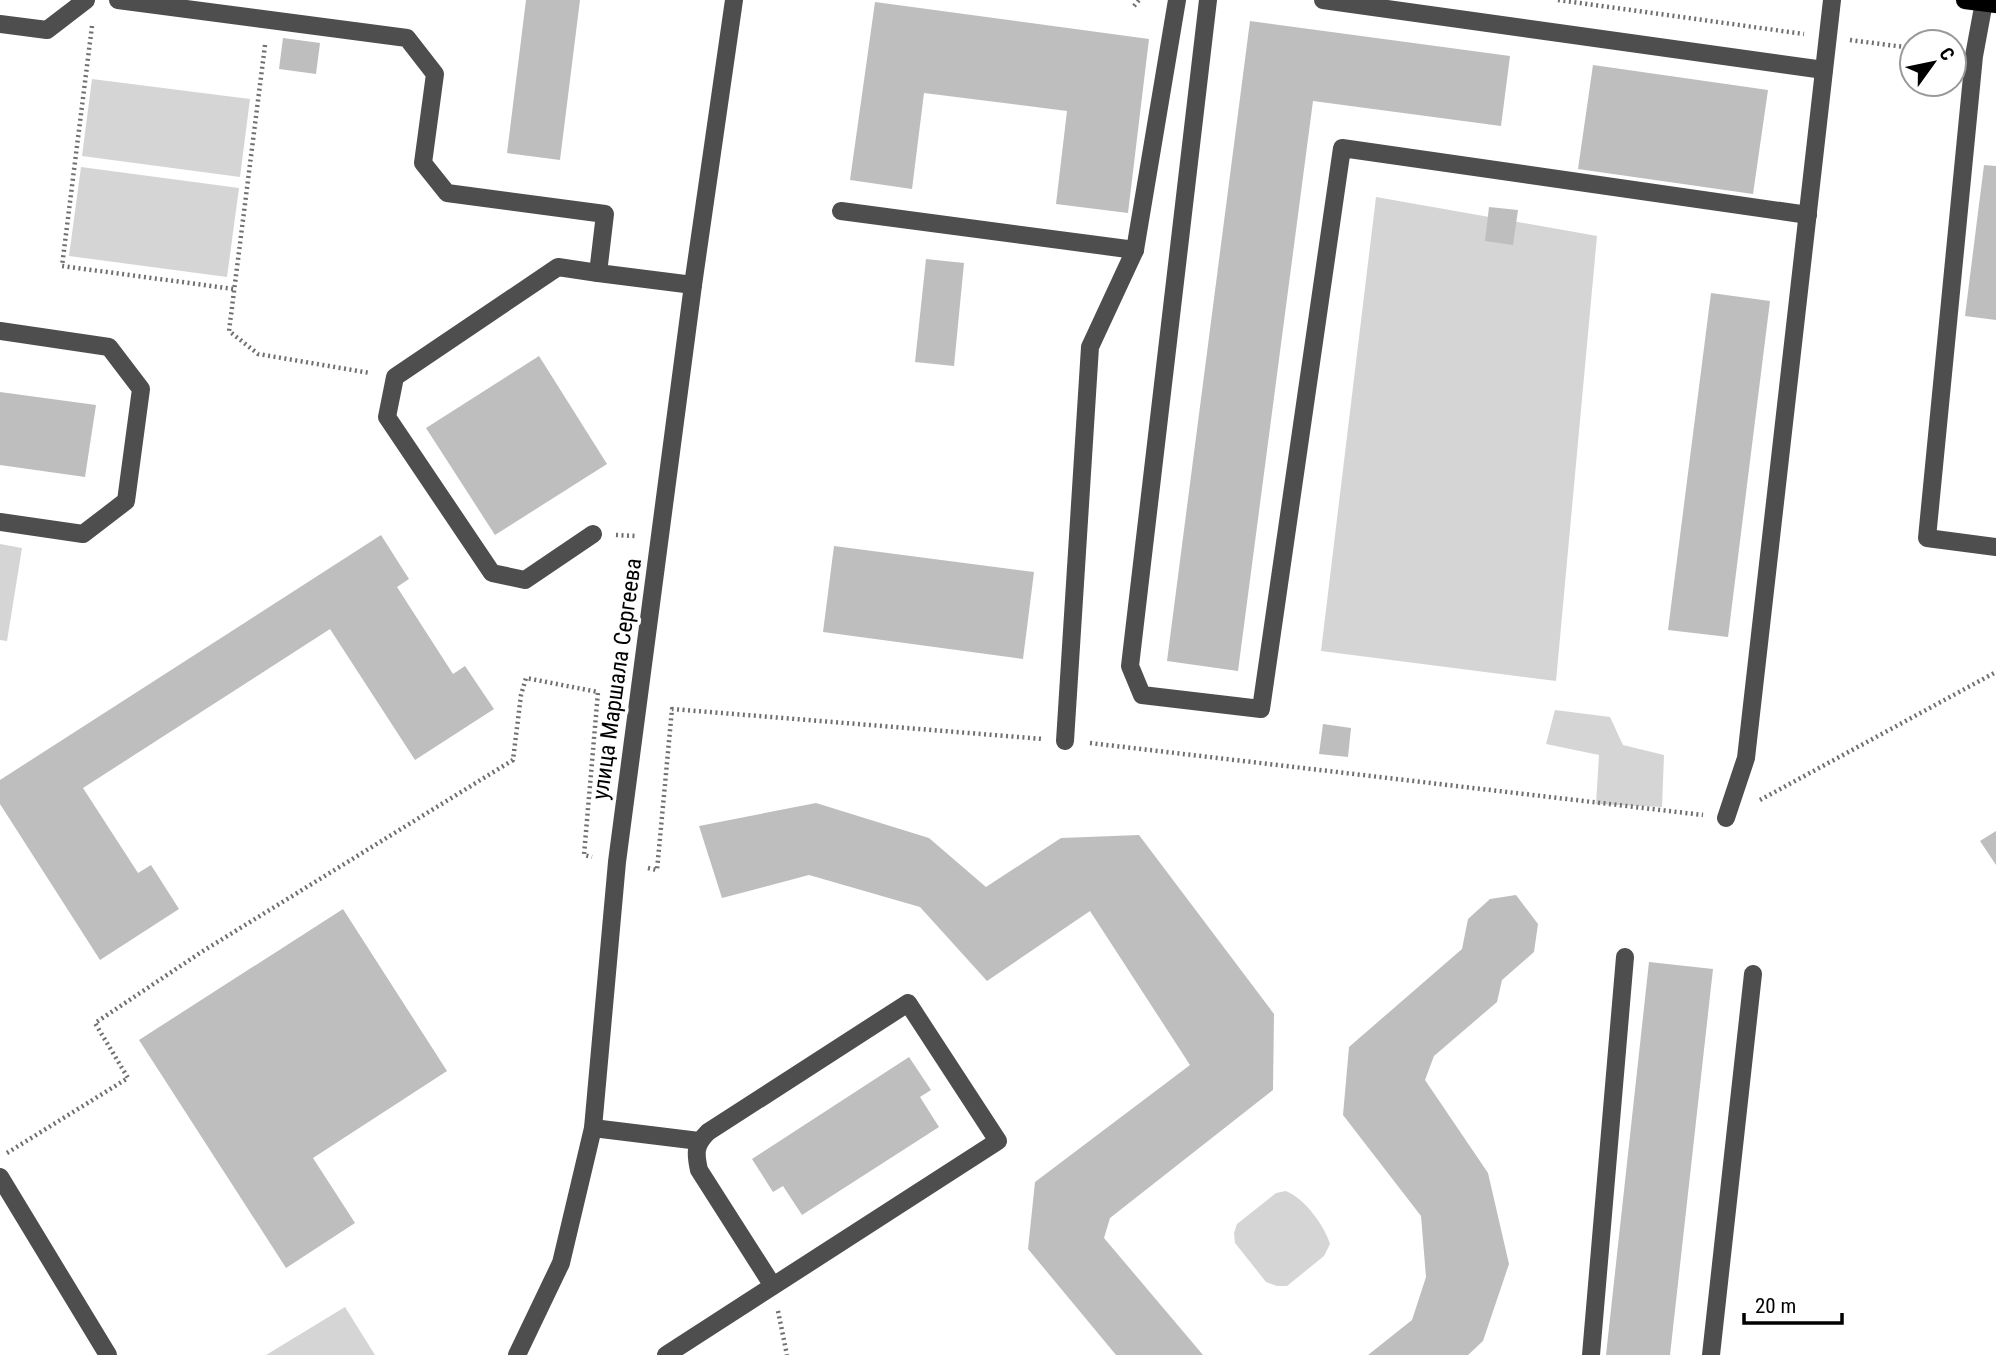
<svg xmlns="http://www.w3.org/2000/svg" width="1996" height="1355" viewBox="0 0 1996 1355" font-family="'Roboto Condensed',sans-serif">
	<rect width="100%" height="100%" fill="#fff"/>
	<!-- green -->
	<g fill="#d5d5d5">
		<path d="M92,79L250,99L240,177L82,156Z"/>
		<path d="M81,167L239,188L227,277L69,256Z"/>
		<path d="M1376,197L1597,236L1556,681L1321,651Z"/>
		<path d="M0,544L22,548L7,641L0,640Z"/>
		<path d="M1555,710L1610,717L1623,745L1664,755L1662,807L1596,804L1599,755L1546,744Z"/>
		<path d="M1286,1191C1305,1199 1324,1225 1330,1244L1324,1256L1287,1286H1277L1266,1282L1235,1243L1234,1233L1237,1224L1276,1193Z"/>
		<path d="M345,1307L375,1355H266Z"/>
	</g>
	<!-- building -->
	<g fill="#bebebe">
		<path d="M526,0H580L560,160L507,153Z"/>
		<path d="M875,2L1149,39L1128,213L1056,204L1067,111L924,93L912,189L850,180Z"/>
		<path d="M1250,21L1510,56L1501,126L1313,101L1238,671L1167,661Z"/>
		<path d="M283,38L320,43L316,74L279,69Z"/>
		<path d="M1593,65L1768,90L1753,194L1578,169Z"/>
		<path d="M1984,165L1996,166V320L1965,316Z"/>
		<path d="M1489,207L1518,210L1513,245L1485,241Z"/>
		<path d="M926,259L964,263L954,366L915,362Z"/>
		<path d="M1711,293L1770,301L1728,637L1668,630Z"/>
		<path d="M539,356L607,464L495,535L426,428Z"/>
		<path d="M0,392L96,405L85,477L0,465Z"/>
		<path d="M381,535L409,579L397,587L453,674L465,666L494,709L415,760L330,629L83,788L138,873L151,865L179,909L100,960L0,804V780Z"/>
		<path d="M834,546L1034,572L1023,659L823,632Z"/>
		<path d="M1323,724L1351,728L1348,757L1319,754Z"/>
		<path d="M816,803L929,838L986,887L1061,838L1139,835L1274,1014L1273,1090L1110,1218L1104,1238L1203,1355H1116L1028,1249L1035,1182L1190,1065L1090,911L987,981L920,907L809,875L722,898L699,826Z"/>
		<path d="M1996,831V865L1980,841Z"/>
		<path d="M1516,895L1538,924L1534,952L1502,980L1497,1002L1434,1056L1425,1080L1488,1173L1509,1264L1483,1341L1468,1355H1368L1412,1320L1426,1277L1421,1216L1343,1115L1349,1047L1462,949L1468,919L1490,899Z"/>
		<path d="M343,909L447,1071L313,1158L355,1223L286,1268L139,1040Z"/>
		<path d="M1649,962L1713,969L1670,1355H1606Z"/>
		<path d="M909,1057L931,1090L920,1097L939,1127L802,1215L783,1186L773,1192L752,1159Z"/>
	</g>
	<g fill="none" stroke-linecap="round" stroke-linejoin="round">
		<defs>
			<path id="major" d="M1965,0L1996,4"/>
		</defs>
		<!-- major casing -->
		<use href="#major" stroke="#dbdbdb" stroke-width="19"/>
		<!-- path -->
		<g stroke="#707070" stroke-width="4.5" stroke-dasharray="2 3.5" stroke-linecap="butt">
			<path d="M1558,0L1804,34"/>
			<path d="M1134,6L1139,0"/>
			<path d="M92,26L62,266L234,289"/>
			<path d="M1850,40L1912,48"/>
			<path d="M265,45L229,331L258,354L370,373"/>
			<path d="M616,535L635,536"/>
			<path d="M1090,743L1703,815"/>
			<path d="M1760,800L1996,672"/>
			<path d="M648,868L657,870L672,709L1043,739"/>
			<path d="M7,1153L128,1078L95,1023L203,951L513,760L521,695L526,678L598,692L584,855L592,857"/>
			<path d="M778,1311L787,1355"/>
		</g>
		<!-- minor -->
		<g stroke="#4e4e4e" stroke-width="18">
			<path d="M118,0L407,38L435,74L423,163L447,193L605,214L598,273L693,285"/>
			<path d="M1208,0L1130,666L1142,695L1261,709L1342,148L1808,215"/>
			<path d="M1323,0L1824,70"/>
			<path d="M1984,2L1974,56L1927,538L1996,547"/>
			<path d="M0,24L47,30L86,0"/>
			<path d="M841,211L1135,250"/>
			<path d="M0,331L109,347L141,389L126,501L83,534L0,522"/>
			<path d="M593,534L525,580L492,573L387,417L395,377L558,267L598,273"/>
			<path d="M1065,741L1090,347L1135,250L1177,0"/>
			<path d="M1726,818L1746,758L1832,0"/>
			<path d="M593,1128L699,1141"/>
			<path d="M0,1177L108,1355"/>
			<path d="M517,1355L561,1263L593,1128L617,862L693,285L734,0"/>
			<path d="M666,1355L998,1141L908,1003L708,1132C695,1145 695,1152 699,1170L773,1286"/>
			<path d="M1591,1355L1625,957"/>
			<path d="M1711,1355L1753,974"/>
		</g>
		<!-- major -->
		<use href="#major" stroke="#000" stroke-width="18"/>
	</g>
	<g text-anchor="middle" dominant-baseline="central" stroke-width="7" stroke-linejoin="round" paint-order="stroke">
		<!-- street labels -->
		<g font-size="23" fill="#000" stroke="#fff">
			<text transform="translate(617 679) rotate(-82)">улица Маршала Сергеева</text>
		</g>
	</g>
	<!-- north arrow -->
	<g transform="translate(1933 63) rotate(57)"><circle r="33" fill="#ffffff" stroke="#999999" stroke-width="2"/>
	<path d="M0-5L12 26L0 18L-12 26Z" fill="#000000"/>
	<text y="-10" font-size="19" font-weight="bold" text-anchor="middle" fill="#000000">С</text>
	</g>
	<!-- scale -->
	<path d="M1744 1313v10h98v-10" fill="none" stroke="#000000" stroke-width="3.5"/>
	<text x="1755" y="1313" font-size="21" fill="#000000" stroke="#ffffff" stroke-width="5" paint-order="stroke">20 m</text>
</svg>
